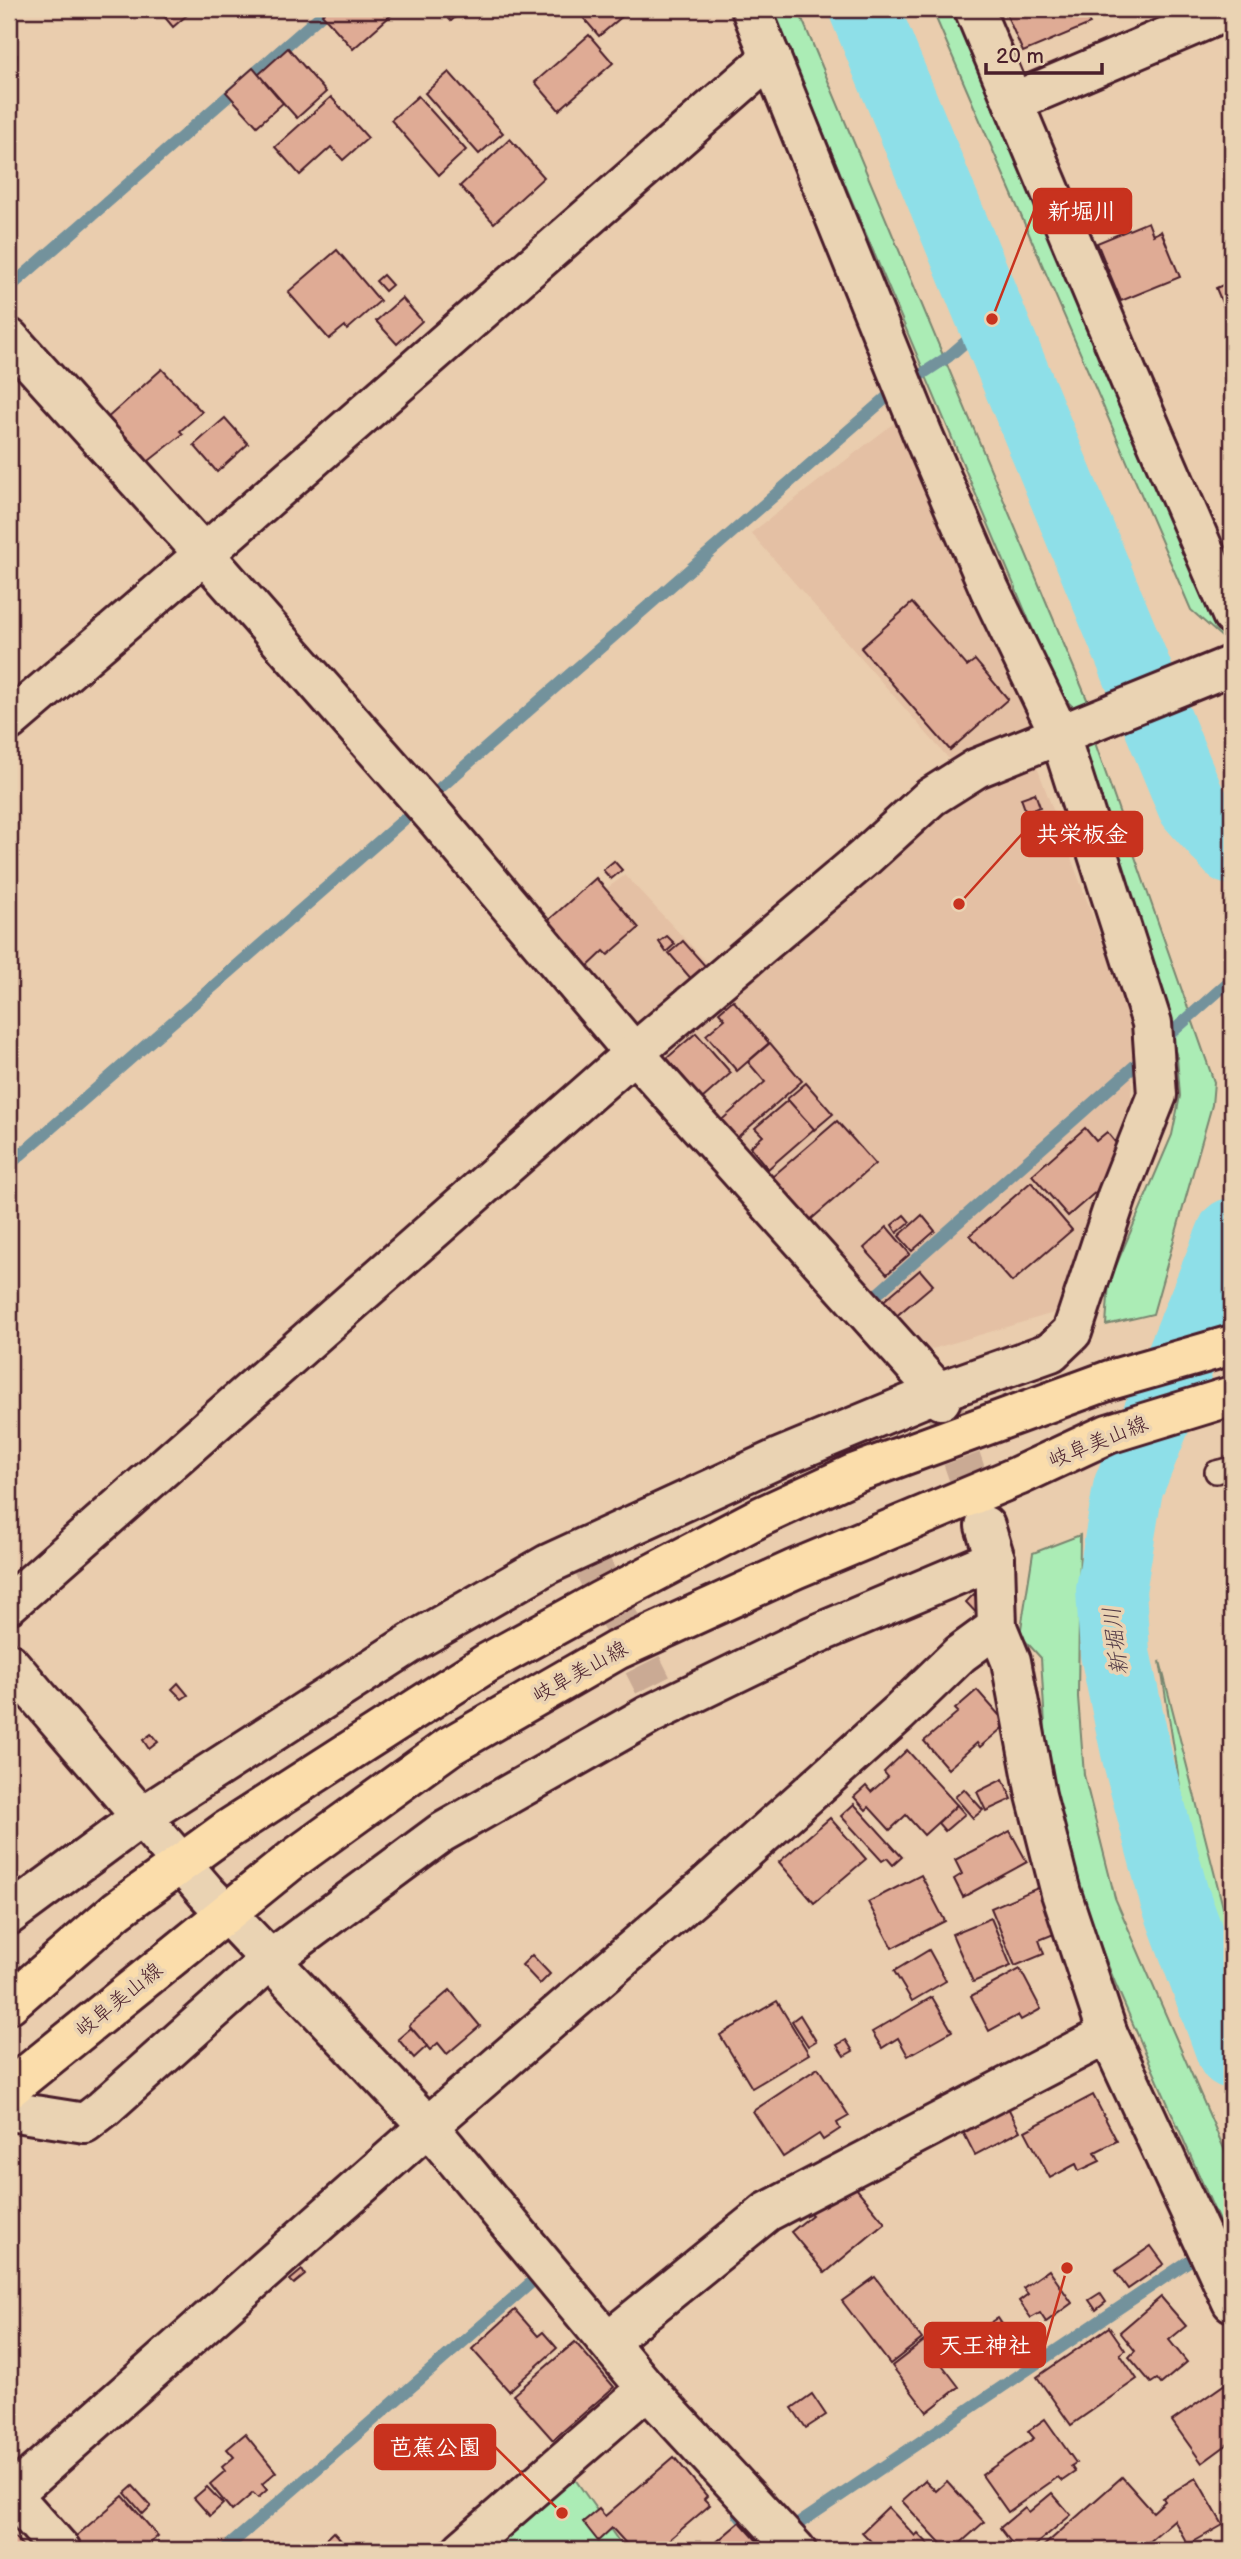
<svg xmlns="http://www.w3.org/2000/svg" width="1241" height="2559" viewBox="0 0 1241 2559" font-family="'Balsamiq Sans','Klee One',sans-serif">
	<rect width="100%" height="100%" fill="#eacdae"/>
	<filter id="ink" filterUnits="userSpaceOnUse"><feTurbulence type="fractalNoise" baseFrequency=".0143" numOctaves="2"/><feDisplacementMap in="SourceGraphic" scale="14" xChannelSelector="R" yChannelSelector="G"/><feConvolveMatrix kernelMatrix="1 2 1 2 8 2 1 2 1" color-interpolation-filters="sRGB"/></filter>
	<g filter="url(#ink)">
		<!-- built -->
		<path fill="#e4c0a4" d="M902,417L1029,706L1037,767L1135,1029L1131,1100L1064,1310L922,1352L546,933L625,875L713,969L945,800L978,792L751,533Z"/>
		<!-- green -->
		<g fill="#abecb5" stroke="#7a8670" stroke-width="2">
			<path d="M771,9H798L1089,704L1075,709L1060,694Z"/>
			<path d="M932,9H961L1224,639L1191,610Z"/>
			<path d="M1093,737L1214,1082L1212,1105L1153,1314L1106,1325L1109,1282L1172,1135L1180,1096L1177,1057L1079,745Z"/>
			<path d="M1080,1535L1078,1697L1084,1775L1115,1898L1232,2167V2222L1222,2228L1116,1985L1082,1900L1048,1776L1041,1658L1020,1635L1033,1553Z"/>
			<path d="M1160,1661L1223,1907L1232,1929V1970L1196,1886Z"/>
			<path d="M572,2475L625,2550H478Z"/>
		</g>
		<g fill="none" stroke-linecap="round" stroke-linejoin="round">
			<!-- stream -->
			<g stroke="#73929c" stroke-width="12">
				<path d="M9,288L328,9"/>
				<path d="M1161,1042L1232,979"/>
				<path d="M9,1165L887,397L948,357L992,319"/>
				<path d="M866,1304L1148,1054"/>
				<path d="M738,2514L764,2547L1232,2232"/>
				<path d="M224,2550L541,2274L544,2279"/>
			</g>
			<!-- river -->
			<g stroke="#8edfe8" stroke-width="70">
				<path d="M864,9L1192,805L1232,850"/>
				<path d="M1232,1233L1128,1488L1111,1590L1115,1653L1138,1761L1174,1896L1232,2054"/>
			</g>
		</g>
		<!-- building -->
		<g fill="#dfab95" stroke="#4a1f2b" stroke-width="2">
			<path d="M158,9H194L173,27Z"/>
			<path d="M328,9H398L353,49L322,14Z"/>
			<path d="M440,9H470L467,12L464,9L451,21Z"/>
			<path d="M587,9H621L625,14L599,36L580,14Z"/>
			<path d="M1004,9H1084L1090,24L1023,52Z"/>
			<path d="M589,35L613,63L559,110L535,82Z"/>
			<path d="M288,48L326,92L297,118L258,75Z"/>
			<path d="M9,55H17L16,72H9Z"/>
			<path d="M253,68L283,103L257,126L226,92Z"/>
			<path d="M449,72L503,133L479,154L425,93Z"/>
			<path d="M418,96L466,150L439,175L391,120Z"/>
			<path d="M331,97L368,138L343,160L331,147L300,175L275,147Z"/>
			<path d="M510,139L544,177L494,223L460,186Z"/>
			<path d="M1148,222L1153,235L1161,231L1180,277L1121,301L1097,243Z"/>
			<path d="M337,250L380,301L347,330L345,326L329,339L288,292Z"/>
			<path d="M383,275L392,285L385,291L376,281Z"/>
			<path d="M1232,281V312L1227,315L1216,288Z"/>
			<path d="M402,298L422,321L397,344L376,321Z"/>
			<path d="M162,369L202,412L180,431L183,434L145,464L105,420Z"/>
			<path d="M225,418L248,444L217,472L194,445Z"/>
			<path d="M912,603L967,666L975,660L1008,699L950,750L861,648Z"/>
			<path d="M1035,793L1040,807L1026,812L1021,798Z"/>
			<path d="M614,861L622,870L611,879L603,870Z"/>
			<path d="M596,878L639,928L608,955L604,951L584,970L543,925Z"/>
			<path d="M667,936L675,944L666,952L659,942Z"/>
			<path d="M683,941L707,968L693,981L669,953Z"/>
			<path d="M733,1000L769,1043L737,1071L706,1035L725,1019L719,1012Z"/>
			<path d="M696,1033L731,1073L702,1099L667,1058Z"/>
			<path d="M770,1043L802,1081L732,1142L717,1124L765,1082L748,1062Z"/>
			<path d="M806,1083L833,1114L814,1130L787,1099Z"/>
			<path d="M788,1100L814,1129L768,1169L750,1147L763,1136L755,1128Z"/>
			<path d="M837,1121L875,1164L809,1221L772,1177Z"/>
			<path d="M1085,1128L1096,1141L1107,1132L1124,1153L1106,1169L1113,1177L1068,1216L1032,1175Z"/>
			<path d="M1031,1182L1072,1230L1012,1282L970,1235Z"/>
			<path d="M904,1215L910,1222L897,1233L892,1225Z"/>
			<path d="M922,1215L935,1231L912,1251L899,1236Z"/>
			<path d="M887,1227L910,1254L887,1274L864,1248Z"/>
			<path d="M920,1270L933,1285L894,1318L881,1303Z"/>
			<path d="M974,1594L988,1609L979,1616L966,1602Z"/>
			<path d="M178,1683L188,1695L182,1699L172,1689Z"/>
			<path d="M977,1690L1007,1724L980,1747L977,1743L948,1769L924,1741L958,1712L955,1709Z"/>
			<path d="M151,1734L158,1742L149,1749L143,1740Z"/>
			<path d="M907,1750L957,1805L924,1835L906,1815L890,1830L869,1807L866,1810L854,1797L866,1786L871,1792L888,1777L884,1772Z"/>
			<path d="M1003,1779L1012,1799L986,1811L977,1792Z"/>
			<path d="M964,1789L983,1810L973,1818L955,1797Z"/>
			<path d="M854,1804L902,1857L893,1865L887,1858L882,1861L841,1816Z"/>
			<path d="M957,1805L965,1814L945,1831L938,1823Z"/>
			<path d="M830,1818L866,1859L814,1903L779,1862Z"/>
			<path d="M1010,1831L1027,1862L963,1897L954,1879L962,1874L955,1860Z"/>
			<path d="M921,1875L945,1921L892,1948L868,1902Z"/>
			<path d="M1040,1887L1059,1932L1039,1940L1044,1954L1015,1966L991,1908Z"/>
			<path d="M991,1918L1011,1966L973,1982L952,1934Z"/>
			<path d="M929,1950L946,1981L912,2001L894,1971Z"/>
			<path d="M532,1955L550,1974L540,1984L522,1965Z"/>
			<path d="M1020,1969L1041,2009L1021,2020L1018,2015L989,2031L971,1996Z"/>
			<path d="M450,1990L480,2026L447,2054L438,2043L430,2050L409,2025Z"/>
			<path d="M932,1997L952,2031L908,2056L898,2038L882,2048L872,2032Z"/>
			<path d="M777,2001L809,2054L752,2088L720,2035Z"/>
			<path d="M800,2015L816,2041L808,2046L792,2021Z"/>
			<path d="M411,2028L427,2046L414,2058L398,2039Z"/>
			<path d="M846,2040L853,2051L844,2056L837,2045Z"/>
			<path d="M818,2068L849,2116L837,2123L840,2129L823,2140L819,2134L783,2157L753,2111Z"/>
			<path d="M1093,2095L1117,2141L1095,2152L1100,2161L1079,2171L1076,2164L1050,2178L1025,2131Z"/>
			<path d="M1002,2096L1020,2131L975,2155L957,2120Z"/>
			<path d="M851,2182L885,2223L825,2273L791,2232L812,2215L807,2210Z"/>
			<path d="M1151,2246L1164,2264L1128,2289L1115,2271Z"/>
			<path d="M302,2270L305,2275L294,2284L290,2280Z"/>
			<path d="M1049,2270L1072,2303L1046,2322L1040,2313L1031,2318L1019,2301L1028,2294L1023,2288Z"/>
			<path d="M875,2277L922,2339L890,2364L842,2301Z"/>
			<path d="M1100,2293L1106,2302L1096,2310L1089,2300Z"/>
			<path d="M1161,2297L1186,2326L1169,2340L1187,2362L1161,2384L1157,2379L1151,2383L1129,2357L1135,2351L1120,2332Z"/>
			<path d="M515,2310L538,2336L543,2332L557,2348L509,2391L472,2349Z"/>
			<path d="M998,2318L1008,2333L994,2341L984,2327Z"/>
			<path d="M1109,2327L1125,2350L1120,2354L1137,2379L1071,2425L1037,2377Z"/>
			<path d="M924,2341L959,2387L927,2412L892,2366Z"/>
			<path d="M575,2342L614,2387L553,2440L513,2395Z"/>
			<path d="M1225,2384L1232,2394V2441L1202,2463L1172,2421Z"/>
			<path d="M812,2394L826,2415L806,2428L792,2408Z"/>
			<path d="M1045,2419L1076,2463L1071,2466L1075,2472L1062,2481L1058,2477L1008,2512L982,2475L1034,2438L1028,2431Z"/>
			<path d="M245,2434L276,2472L262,2484L267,2490L258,2498L253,2493L232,2511L210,2484L225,2471L222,2467L234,2457L227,2449Z"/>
			<path d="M674,2457L707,2496L704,2499L710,2505L657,2550H632L612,2528L598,2541L583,2522L599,2509L605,2516Z"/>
			<path d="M1122,2477L1153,2512L1165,2501L1163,2498L1196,2478L1223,2525L1188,2545L1174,2520L1139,2550H1039Z"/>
			<path d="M925,2480L936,2491L947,2481L984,2522L953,2550H947L902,2501Z"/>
			<path d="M133,2486L151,2506L143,2514L125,2493Z"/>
			<path d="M207,2487L223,2504L210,2516L194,2498Z"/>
			<path d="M1052,2493L1071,2515L1029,2550H1017L1000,2528L1025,2507L1029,2512Z"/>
			<path d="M123,2496L158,2536L142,2550H86L75,2537Z"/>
			<path d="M888,2507L915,2536L918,2533L934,2550H879L862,2532Z"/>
			<path d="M740,2522L758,2542L748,2550H717L713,2545Z"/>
			<path d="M10,2532L26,2550H9Z"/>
			<path d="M333,2532L350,2550H314Z"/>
		</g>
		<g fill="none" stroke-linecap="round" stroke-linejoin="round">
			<!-- street-tunnel -->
			<g stroke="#caaa94" stroke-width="38" stroke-dasharray="38 19" stroke-linecap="butt">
				<path d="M943,1405L985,1526"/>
				<path d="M591,1563L653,1685"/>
			</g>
			<defs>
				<path id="lane" d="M1216,1472L1232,1468"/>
				<g id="street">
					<path d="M974,9L1130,380L1232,615"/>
					<path d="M1013,102L1232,9"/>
					<path d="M9,338L204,554L435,817L634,1053L938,1392L941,1400"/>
					<path d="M9,721L204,554L771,57"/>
					<path d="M985,1526L995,1559L997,1627L1011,1661L1036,1795L1061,1893L1108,2034L1232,2302"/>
					<path d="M9,1604L634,1053L863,859L931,797L977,768L1232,665"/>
					<path d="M9,1663L205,1891L428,2126L647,2389L796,2550"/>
					<path d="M9,1915L141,1817L416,1640L548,1564L781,1457L938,1392L1051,1352L1072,1332L1117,1196L1157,1095L1152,1023L1059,733L990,590L923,435L751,9"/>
					<path d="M9,2111L85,2123L103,2109L270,1960L441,1833L649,1715L812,1636L995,1559"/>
					<path d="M608,2341L767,2212L1108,2034"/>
					<path d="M12,2495L61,2550"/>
					<path d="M9,2497L428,2126L706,1886L899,1713L960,1654L997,1627"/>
					<path d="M462,2550L647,2389"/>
				</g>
				<g id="primary">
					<path d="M9,2004L117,1910L227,1830L487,1663L600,1601L762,1516L853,1474L1110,1380L1232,1345"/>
					<path d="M9,2089L292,1860L450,1746L617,1650L795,1569L1018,1476L1108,1434L1232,1396"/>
				</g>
			</defs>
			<!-- lane casing -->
			<use href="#lane" stroke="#4a1f2b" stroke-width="26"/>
			<!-- street casing -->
			<use href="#street" stroke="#4a1f2b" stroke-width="44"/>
			<!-- primary casing -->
			<use href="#primary" stroke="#4a1f2b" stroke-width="44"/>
			<!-- lane -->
			<use href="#lane" stroke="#ead3b3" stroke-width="21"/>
			<!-- street -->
			<use href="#street" stroke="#ead3b3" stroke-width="38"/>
			<!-- primary -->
			<use href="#primary" stroke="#fbddab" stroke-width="38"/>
		</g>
	</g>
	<g text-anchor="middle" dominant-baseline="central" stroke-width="7" stroke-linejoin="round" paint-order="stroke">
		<!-- street labels -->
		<g font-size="21" fill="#4a1f2b" stroke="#ead3b3">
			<text transform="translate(1098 1442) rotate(-22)">岐阜美山線</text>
			<text transform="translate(580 1672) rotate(-29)">岐阜美山線</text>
			<text transform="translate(119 2000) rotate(-39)">岐阜美山線</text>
		</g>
		<!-- water labels -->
		<g font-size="23" font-style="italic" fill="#543c47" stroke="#ead3b3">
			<text transform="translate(1116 1641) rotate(-97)">新堀川</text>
		</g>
	</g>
	<!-- callouts -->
	<path fill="none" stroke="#c8321e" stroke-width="2.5" d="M992 319L1034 211M959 904L1022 834M1067 2268L1045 2345M562 2513L495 2447"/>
	<g fill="#c8321e" stroke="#ead3b3" stroke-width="2.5">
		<circle cx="992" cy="319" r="7"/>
		<circle cx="959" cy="904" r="7"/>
		<circle cx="1067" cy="2268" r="7"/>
		<circle cx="562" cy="2513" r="7"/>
	</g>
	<g fill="#c8321e" stroke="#c8321e" stroke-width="2.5">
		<rect x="1034" y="189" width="97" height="44" rx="7"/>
		<rect x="1022" y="812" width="120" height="44" rx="7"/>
		<rect x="925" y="2323" width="120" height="44" rx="7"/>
		<rect x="375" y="2425" width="120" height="44" rx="7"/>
	</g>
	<g font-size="23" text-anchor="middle" font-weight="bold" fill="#fff">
		<text x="1082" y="219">新堀川</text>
		<text x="1082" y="842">共栄板金</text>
		<text x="985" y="2353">天王神社</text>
		<text x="435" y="2455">芭蕉公園</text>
	</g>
	<!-- margin -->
	<rect width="1241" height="2559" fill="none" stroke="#ead3b3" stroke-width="35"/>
	<rect x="18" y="18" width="1206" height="2524" fill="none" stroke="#4a1f2b" stroke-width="2.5" filter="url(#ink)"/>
	<!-- scale -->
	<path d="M986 63v10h116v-10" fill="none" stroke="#4a1f2b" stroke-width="3.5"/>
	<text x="996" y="63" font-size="21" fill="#4a1f2b" stroke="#ead3b3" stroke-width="5" paint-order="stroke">20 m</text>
</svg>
